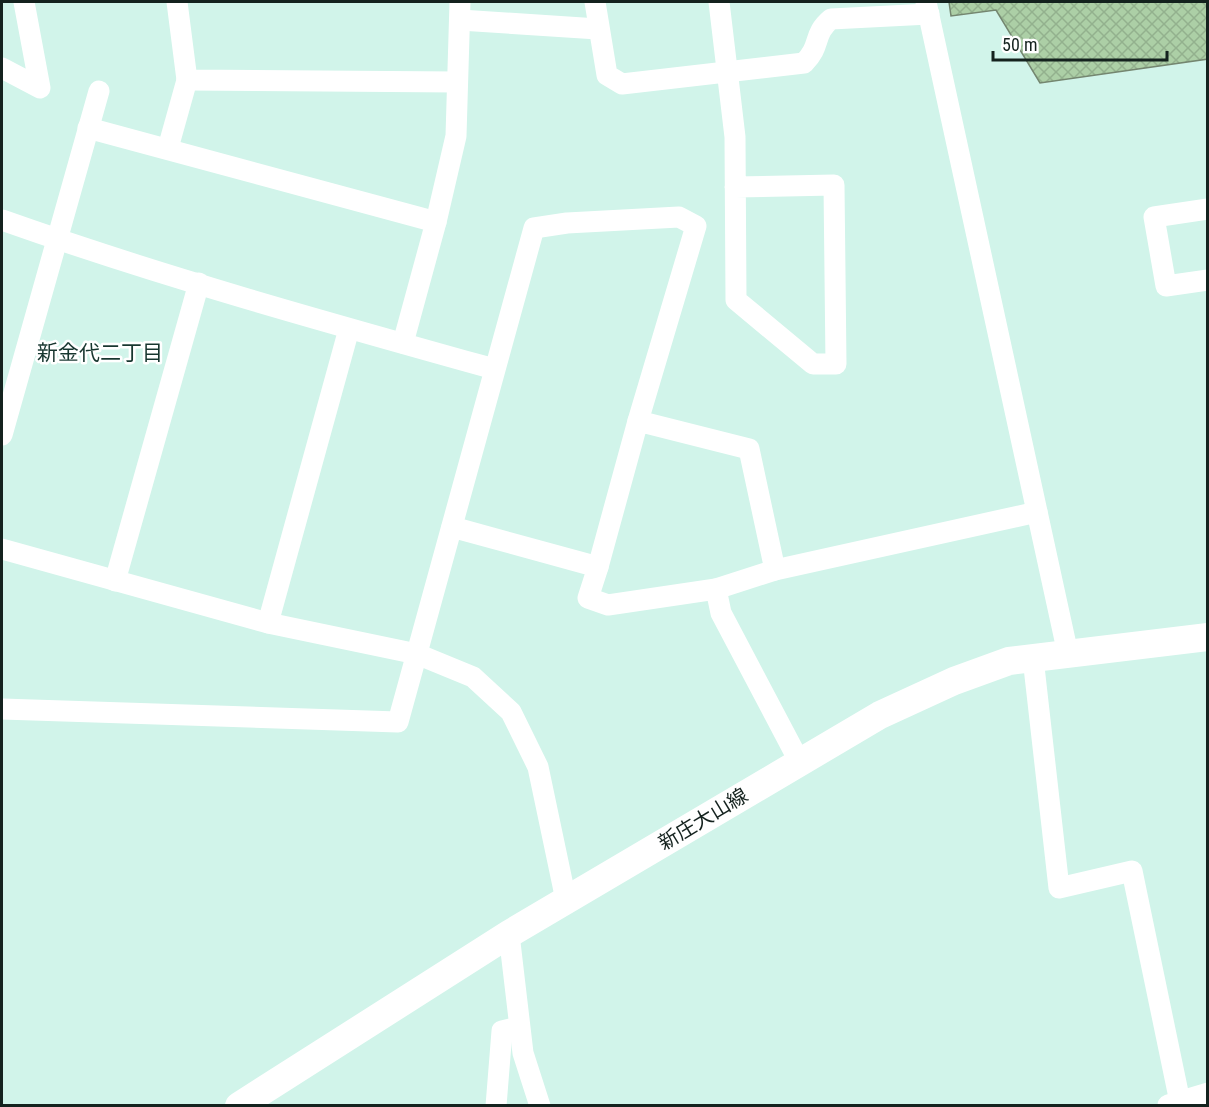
<svg xmlns="http://www.w3.org/2000/svg" width="1209" height="1107" viewBox="0 0 1209 1107" font-family="'Roboto Condensed','Noto Sans JP',sans-serif">
	<defs>
		<pattern id="building-cross-hatch" width="8" height="8" patternUnits="userSpaceOnUse" patternTransform="scale(1.5)"><rect width="8" height="8" fill="#accfa6"/><path d="M0 0l8 8M0 8l8-8" fill="none" stroke="#93b18e"/></pattern>
	</defs>
	<rect width="100%" height="100%" fill="#d1f4ea"/>
	<!-- building -->
	<path fill="url(#building-cross-hatch)" stroke="#748670" stroke-width="1.5" d="M949,2H1208V59L1040,83L996,10L951,16Z"/>
	<g fill="none" stroke-linecap="round" stroke-linejoin="round">
		<!-- minor -->
		<g stroke="#fff" stroke-width="21">
			<path d="M177,2L187,80L457,82"/>
			<path d="M595,2L607,75L622,84L804,63C822,45 812,35 831,19L929,14"/>
			<path d="M719,2L735,137L736,300L813,364H836L834,185L735,187"/>
			<path d="M926,2L1068,654"/>
			<path d="M460,20L598,29"/>
			<path d="M2,68L40,88L24,2"/>
			<path d="M88,128L436,222"/>
			<path d="M168,148L187,80"/>
			<path d="M1208,209L1154,217L1166,286L1208,280"/>
			<path d="M2,220C163,277 329,323 494,369"/>
			<path d="M403,343L436,222L456,136L460,2"/>
			<path d="M2,435L99,91"/>
			<path d="M452,527L598,567L588,598L608,605L716,589L721,613L799,761"/>
			<path d="M2,549L268,623L417,654L473,677L511,712L538,767L566,900"/>
			<path d="M598,567L638,421L749,449L775,570L716,589"/>
			<path d="M775,570L1037,512"/>
			<path d="M115,581L199,283"/>
			<path d="M268,623L349,329"/>
			<path d="M1033,658L1059,888L1132,871L1180,1102"/>
			<path d="M2,709L398,722L534,228L567,223L679,217L696,226L638,421"/>
			<path d="M509,934L523,1053L540,1106"/>
			<path d="M1168,1105L1208,1093"/>
			<path d="M496,1106L502,1031L519,1027"/>
		</g>
		<!-- secondary -->
		<path stroke="#fff" stroke-width="28" d="M239,1106L509,934L880,715L954,681L1009,661L1208,637"/>
	</g>
	<g text-anchor="middle" dominant-baseline="central" stroke-width="5" stroke-linejoin="round" paint-order="stroke">
		<!-- street labels -->
		<g font-size="20" fill="#14221e" stroke="#fff">
			<text transform="translate(703 819) rotate(-31)">新庄大山線</text>
		</g>
		<!-- neighbourhood labels -->
		<g font-size="21" fill="#17362f" stroke="#fff">
			<text x="100" y="353">新金代二丁目</text>
		</g>
	</g>
	<!-- border -->
	<rect width="1209" height="1107" fill="none" stroke="#14221e" stroke-width="6"/>
	<!-- scale -->
	<path d="M993 51v9h174v-9" fill="none" stroke="#14221e" stroke-width="3"/>
	<text x="1002" y="51" font-size="18" fill="#14221e" stroke="#ffffff" stroke-width="4.5" paint-order="stroke">50 m</text>
</svg>
